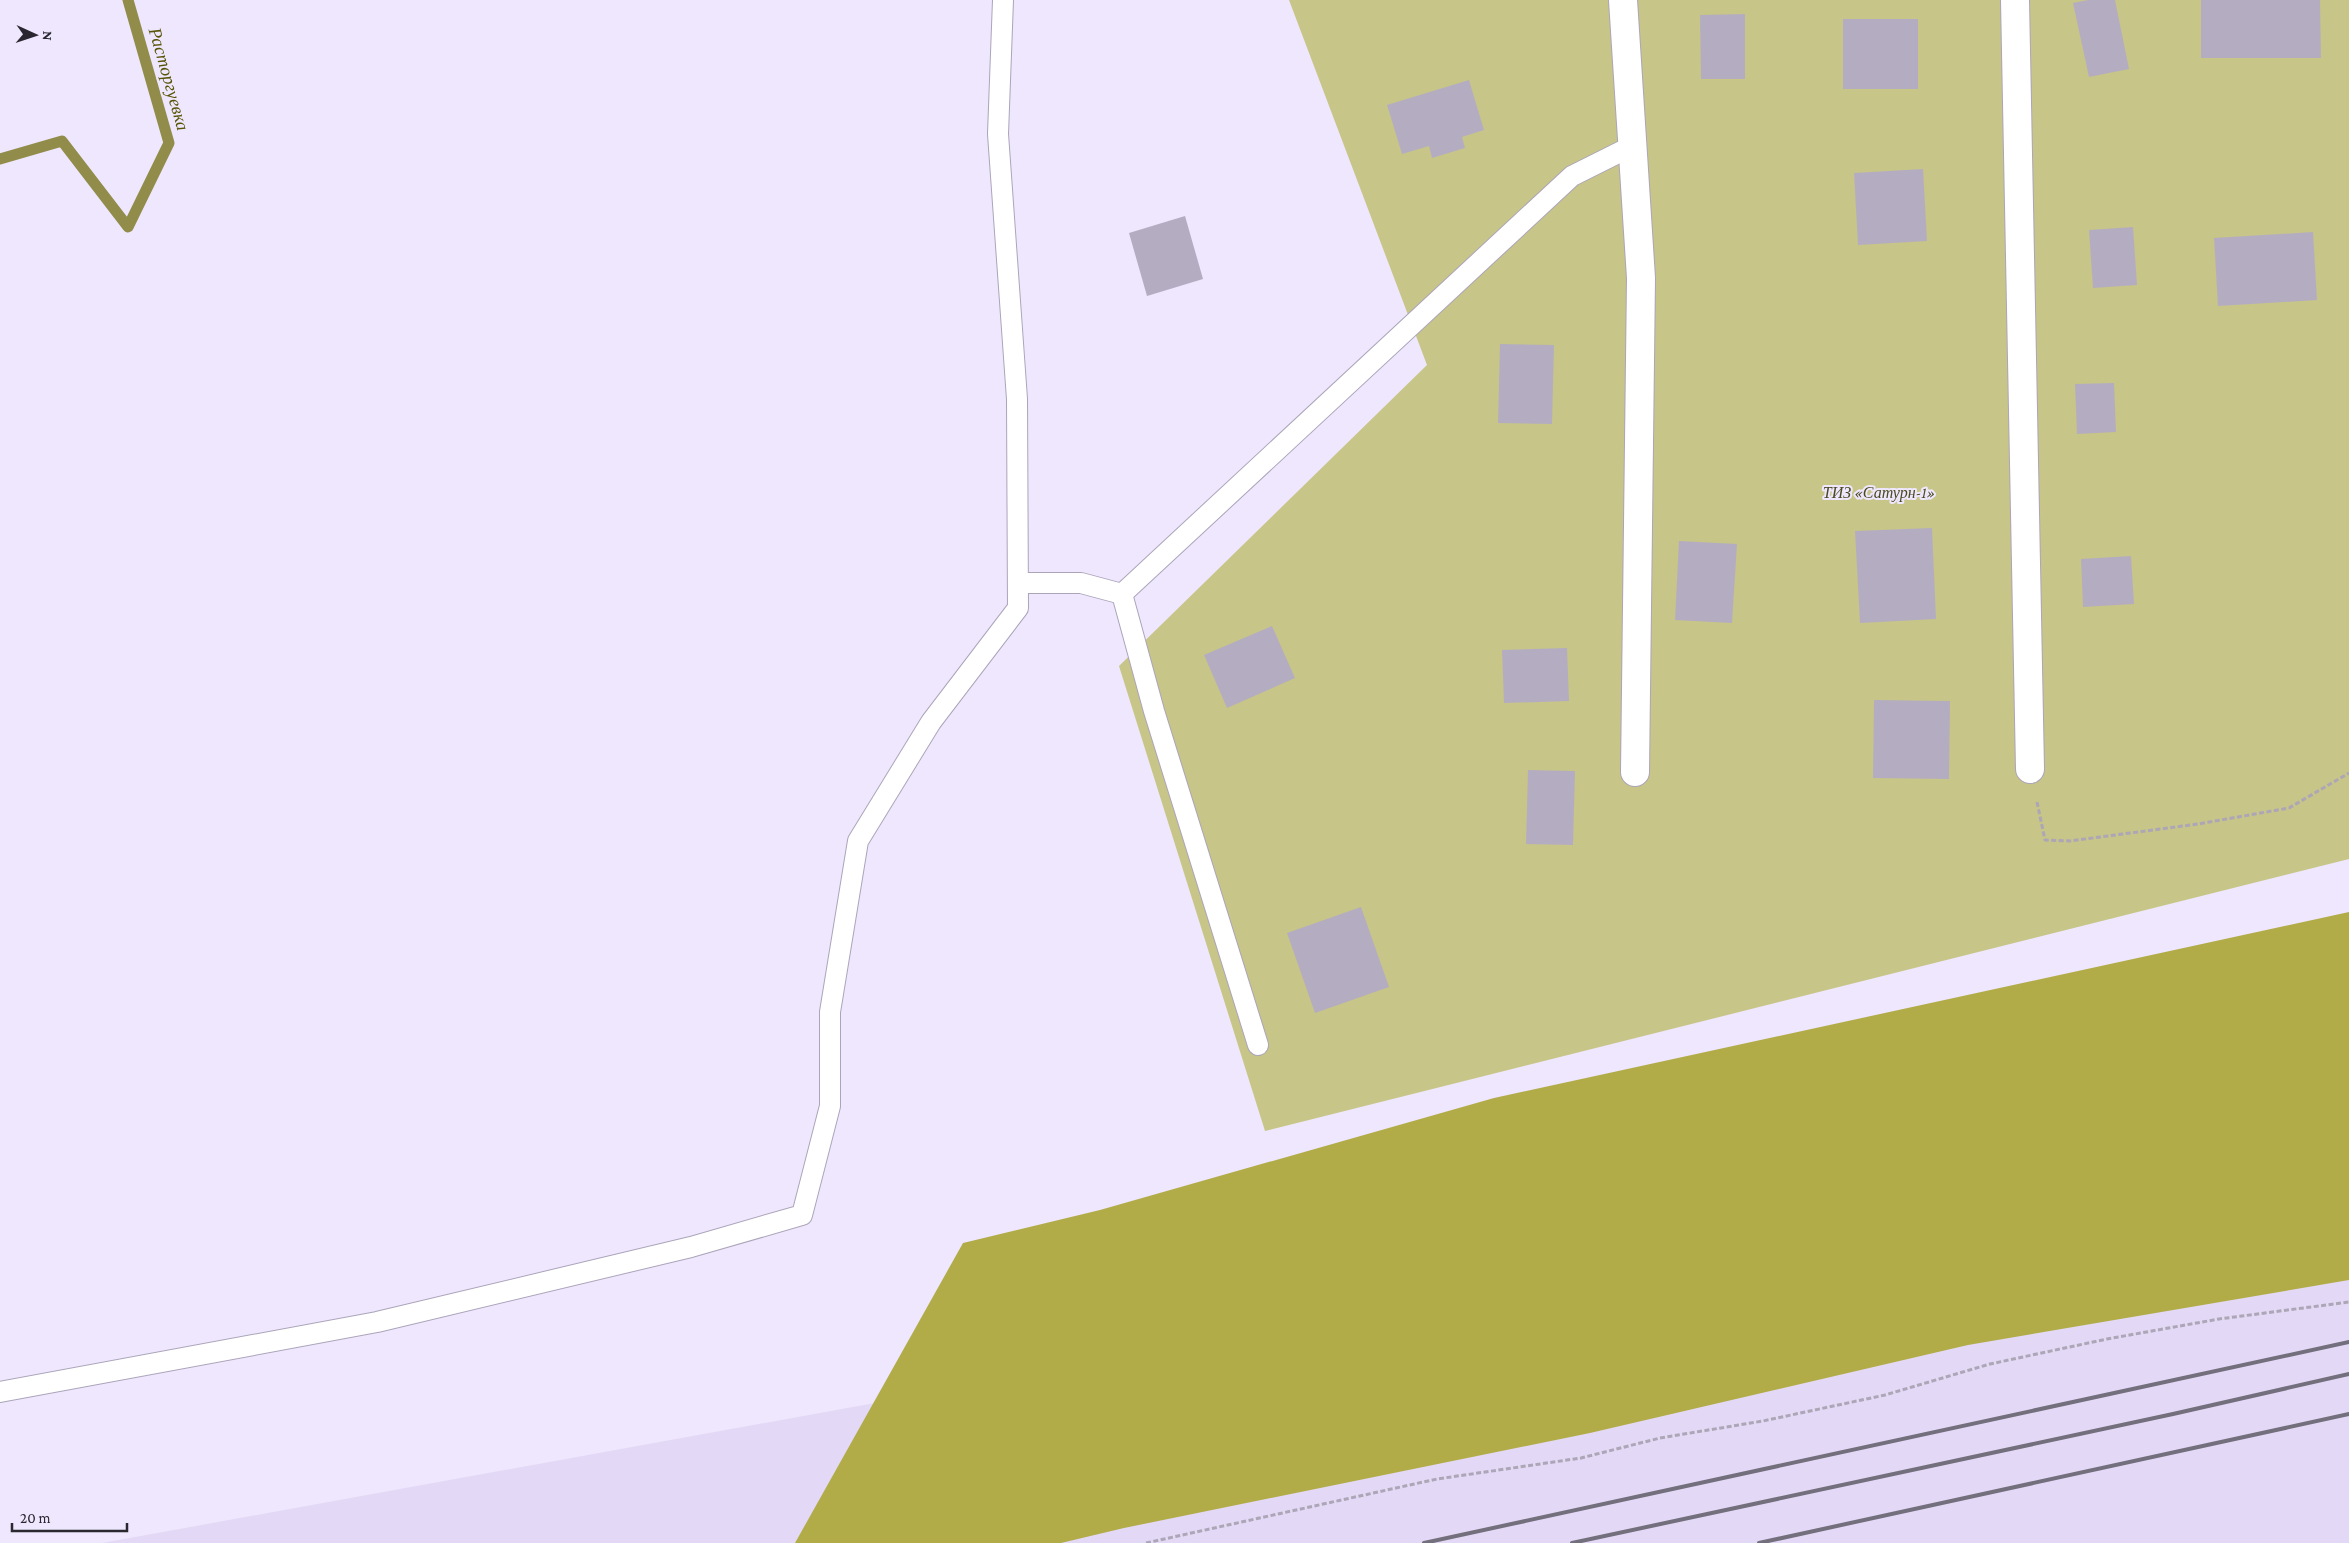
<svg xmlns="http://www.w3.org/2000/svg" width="2349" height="1543" viewBox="0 0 2349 1543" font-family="'Crimson Pro',serif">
	<rect width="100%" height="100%" fill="#eee7fd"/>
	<!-- built -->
	<path fill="#e3d9f6" d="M2349,1165V1543H102L930,1393Z"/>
	<!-- green -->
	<path fill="#c7c587" d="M1289,0H2349V859L1265,1131L1119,666L1427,365Z"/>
	<!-- forest -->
	<path fill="#b1ac48" d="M2349,912V1280L1968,1345L1590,1433L1124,1528L1061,1543H795L963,1243L1100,1210L1494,1098Z"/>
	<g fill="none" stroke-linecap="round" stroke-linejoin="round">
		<!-- stream -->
		<path stroke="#918c4a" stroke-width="11" d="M0,159L62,141L128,227L169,143L128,0"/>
	</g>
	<!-- building -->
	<g fill="#b4adc2">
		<path d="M2088,0H2115L2129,69L2089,77L2073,3Z"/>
		<path d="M2201,0H2320L2321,58H2201Z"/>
		<path d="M1745,14V79H1701L1700,15Z"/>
		<rect x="1843" y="19" width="75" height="70"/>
		<path d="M1469,80L1484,130L1462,137L1465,148L1432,158L1429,146L1402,154L1387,105Z"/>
		<path d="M1923,169L1927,241L1858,245L1854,173Z"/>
		<path d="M1185,216L1203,279L1147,296L1129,233Z"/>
		<path d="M2133,227L2137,285L2093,288L2089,230Z"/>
		<path d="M2313,232L2317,300L2218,306L2214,238Z"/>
		<path d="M1500,344L1554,345L1552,424L1498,423Z"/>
		<path d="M2114,383L2116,432L2077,434L2075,384Z"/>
		<path d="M1932,528L1936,619L1860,623L1855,531Z"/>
		<path d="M1679,541L1737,544L1732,623L1675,620Z"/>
		<path d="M2131,556L2134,604L2083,607L2081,559Z"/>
		<path d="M1272,626L1295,678L1227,708L1204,655Z"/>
		<path d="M1567,648L1569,701L1504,703L1502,650Z"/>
		<path d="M1874,700L1950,701L1949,779L1873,778Z"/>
		<path d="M1528,770L1575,771L1573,845L1526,844Z"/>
		<path d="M1361,907L1389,987L1315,1013L1287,933Z"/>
	</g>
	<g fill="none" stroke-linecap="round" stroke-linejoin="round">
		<defs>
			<g id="lane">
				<path d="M1018,583H1081L1122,594L1572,176L1632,146"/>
				<path d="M1122,594L1154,711L1258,1045"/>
				<path d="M0,1392L377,1322L691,1247L802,1215L830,1106V1012L858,841L931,722L1018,608L1017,399L998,134L1003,0"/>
			</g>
			<g id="street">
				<path d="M1623,0L1641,278L1635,772"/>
				<path d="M2015,0L2030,769"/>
			</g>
		</defs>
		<!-- lane casing -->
		<use href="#lane" stroke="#aca5ba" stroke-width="22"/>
		<!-- street casing -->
		<use href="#street" stroke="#aca5ba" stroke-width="30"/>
		<!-- path -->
		<g stroke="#aca6b7" stroke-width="3" stroke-dasharray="5 2.5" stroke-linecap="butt">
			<path d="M2037,802L2045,840L2070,841L2198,824L2289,808L2349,773"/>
			<path d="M1146,1543L1437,1479L1581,1458L1660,1438L1763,1421L1885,1395L1990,1364L2107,1339L2219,1319L2349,1302"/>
		</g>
		<!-- lane -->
		<use href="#lane" stroke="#fff" stroke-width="20"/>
		<!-- street -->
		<use href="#street" stroke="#fff" stroke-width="28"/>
		<!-- rail -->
		<g stroke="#746f7d" stroke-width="4">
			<path d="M1424,1543L2349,1342"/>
			<path d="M1572,1543L2173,1414L2349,1374"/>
			<path d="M1759,1543L2349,1414"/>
		</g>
	</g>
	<g text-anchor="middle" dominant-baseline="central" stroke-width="4" stroke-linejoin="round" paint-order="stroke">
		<!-- park labels -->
		<g font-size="16" font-style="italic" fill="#4b4920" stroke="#eee7fd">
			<text x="1879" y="492">ТИЗ «Сатурн-1»</text>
		</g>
		<!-- water labels -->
		<g font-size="18" font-style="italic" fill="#595507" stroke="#eee7fd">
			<text transform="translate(169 79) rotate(74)">Расторгуевка</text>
		</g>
	</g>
	<!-- north arrow -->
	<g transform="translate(35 35) rotate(93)" stroke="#eee7fd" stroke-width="4" paint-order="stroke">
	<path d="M0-4L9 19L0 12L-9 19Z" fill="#2a2730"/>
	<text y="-8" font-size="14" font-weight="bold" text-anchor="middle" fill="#2a2730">N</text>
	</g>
	<!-- scale -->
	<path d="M12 1523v8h115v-8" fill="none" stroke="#2a2730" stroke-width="2.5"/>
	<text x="20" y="1523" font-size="15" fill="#2a2730" stroke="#eee7fd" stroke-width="4" paint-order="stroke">20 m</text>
</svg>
